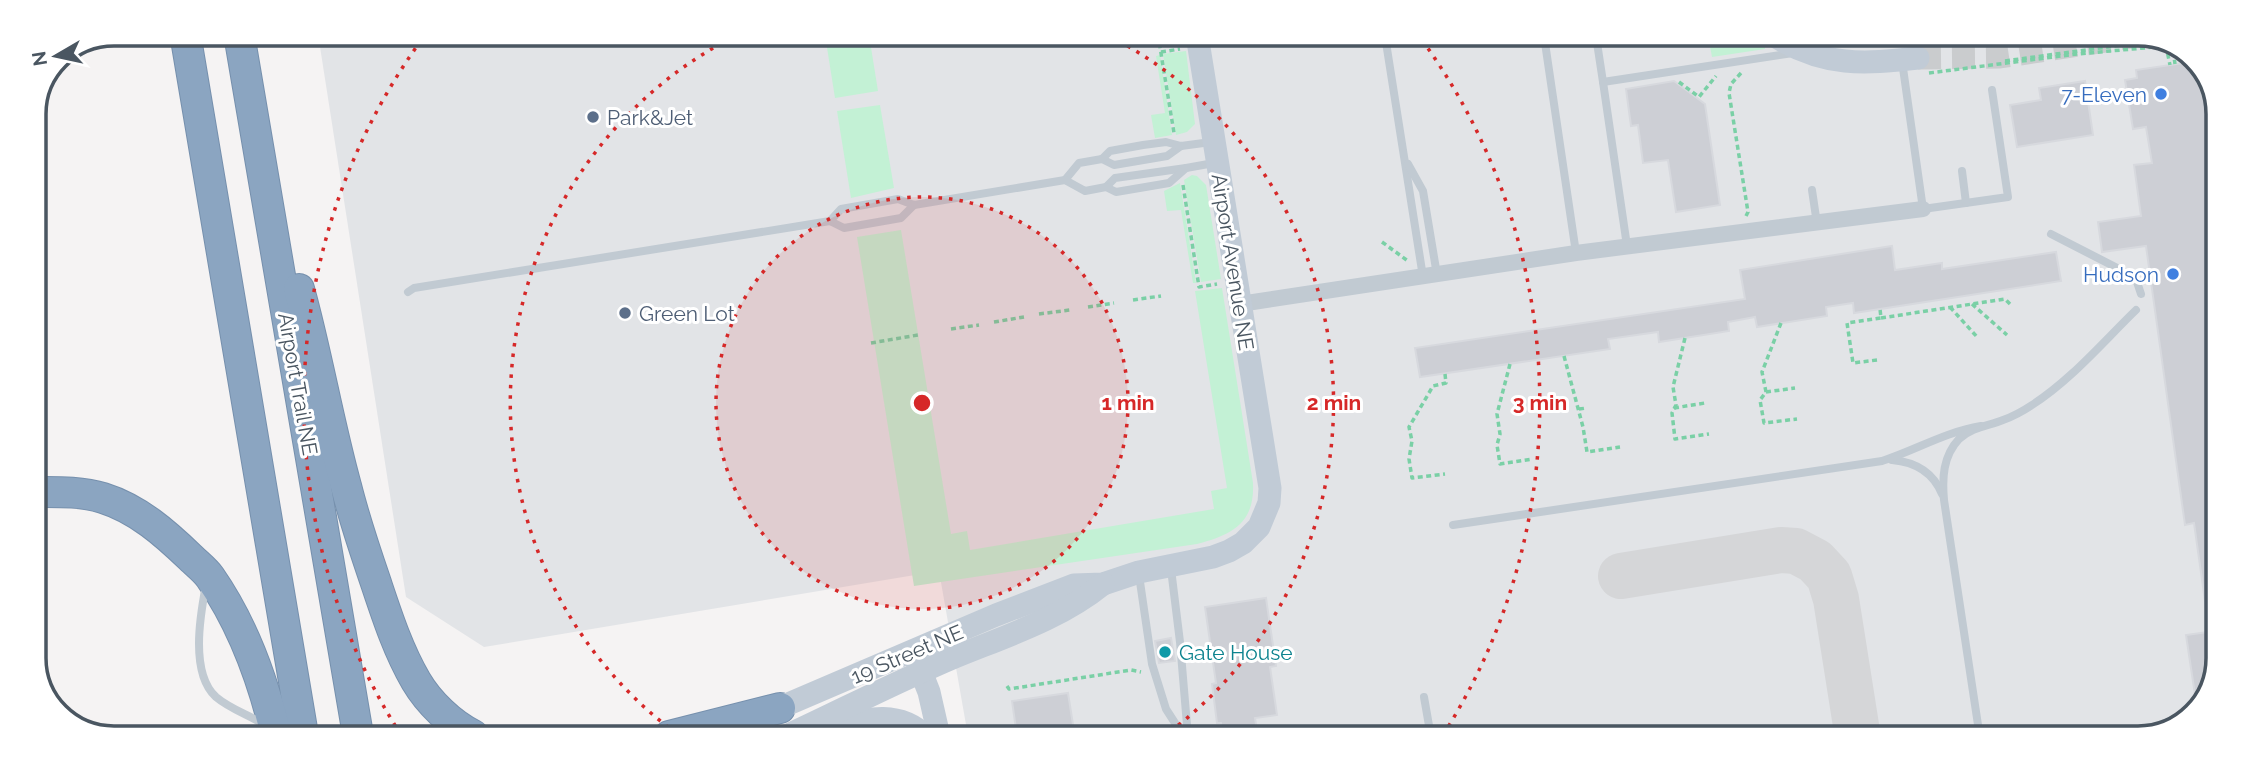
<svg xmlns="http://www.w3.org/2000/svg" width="2252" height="772" viewBox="0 0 2252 772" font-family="Raleway,sans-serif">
	<rect width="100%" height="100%" fill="#f5f3f3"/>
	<!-- airport -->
	<path fill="#e2e4e7" d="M318,34L2164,37L2202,64L2219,108L2215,684L2187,722L2139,739L968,736L939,571L484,647L406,597Z"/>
	<!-- green -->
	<g fill="#c3f1d5">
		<path d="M825,35H869L878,91L835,98Z"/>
		<path d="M1708,36L1754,37L1765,46V49L1712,57Z"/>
		<path d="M1796,37H1915L1916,44C1875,47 1835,51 1796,37Z"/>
		<path d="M1186,51L1195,124L1187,132L1176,135L1163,54Z"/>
		<path d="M1160,55L1172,135L1155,138L1151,115L1165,113L1156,56Z"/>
		<path d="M880,105L894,188L851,198L837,111Z"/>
		<path d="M1192,175L1197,176L1206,185L1221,279L1201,282L1184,180Z"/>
		<path d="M1180,183L1196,283H1193L1181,210L1167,211L1164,191Z"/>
		<path d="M901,230L951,534L967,531L970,550L1214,509L1211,491L1227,488L1195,291L1222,288L1253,483C1255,523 1232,535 1197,544L914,586L857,237Z"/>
	</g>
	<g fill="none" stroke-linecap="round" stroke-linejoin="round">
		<!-- taxiway -->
		<path stroke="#d5d6d8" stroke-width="46" d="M1621,576L1781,550L1796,551L1815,561L1829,576L1836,599L1858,738"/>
	</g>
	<!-- building -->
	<g fill="#cdcfd5" stroke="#d7d9de" stroke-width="2">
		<path d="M2197,61L2202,64L2219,108L2215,615H2207L2194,523L2185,525L2146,246L2102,252L2098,222L2141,216L2134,165L2152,163L2146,127L2133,129L2125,80L2137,78L2136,70Z"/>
		<path d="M1674,81L1705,104L1720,205L1676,212L1668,160L1643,163L1638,125L1631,126L1626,89Z"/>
		<path d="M2085,81L2093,135L2017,147L2010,105L2041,100L2039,88Z"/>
		<path d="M1892,246L1895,270L1942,263V269L2056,252L2061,281L1854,313L1853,303L1826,307L1827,316L1757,327L1755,317L1728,322L1729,331L1659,342L1658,332L1608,339L1610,349L1420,377L1415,348L1745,299L1740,270Z"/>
		<path d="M1266,598L1276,666L1270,667L1277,715L1255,718L1258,737H1223L1221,723H1217L1212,684L1216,683L1205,607Z"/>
		<path d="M2215,631V684L2197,708L2186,635Z"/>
		<path d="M1171,638L1175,661L1159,663L1155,641Z"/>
		<path d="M1068,693L1074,731L1034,737L1017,736L1012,701Z"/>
	</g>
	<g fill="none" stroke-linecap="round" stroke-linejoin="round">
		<!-- secondary-tunnel -->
		<path stroke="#caccce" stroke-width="23" stroke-dasharray="23 11" stroke-linecap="butt" d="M1918,58L2000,57L2132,37"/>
		<defs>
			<g id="highway">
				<path d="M185,33L303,735"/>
				<path d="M239,34L358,735"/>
				<path d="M299,289C317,354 328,421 346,486C354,518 365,551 376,583C387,616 398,650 416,681C429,703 451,724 473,735"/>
				<path d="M33,492C56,492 81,491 103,498C138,509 165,533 191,558C197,564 205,570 210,577C242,623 263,680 276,735"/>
				<path d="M669,736L780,708"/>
			</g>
		</defs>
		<!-- highway casing -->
		<use href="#highway" stroke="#7690ad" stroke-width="32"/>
		<!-- path -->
		<g stroke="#7ad0a6" stroke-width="3.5" stroke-dasharray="5 3.5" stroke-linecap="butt">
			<path d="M1158,35L1174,133"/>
			<path d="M2172,43L2175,64"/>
			<path d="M1216,44L1244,39"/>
			<path d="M1161,52L1180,49"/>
			<path d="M2005,61L2166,39"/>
			<path d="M1741,73L1731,84L1729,93L1748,212L1746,216"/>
			<path d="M1929,73L2077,54L2166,46L2170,65"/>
			<path d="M1679,82L1699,97L1716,76"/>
			<path d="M1183,185L1199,287L1217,284"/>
			<path d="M1382,242L1408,261"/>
			<path d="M1133,300L1161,296"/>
			<path d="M1972,304L2007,335"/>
			<path d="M1088,307L1114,303"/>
			<path d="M1950,307L1978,338"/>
			<path d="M1039,314L1070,310"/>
			<path d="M1881,318L2005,299L2010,304"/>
			<path d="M994,322L1024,317"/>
			<path d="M1781,323L1762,372L1766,392L1760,400L1764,423L1797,419"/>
			<path d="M951,329L979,325"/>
			<path d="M1685,338L1673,387L1676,405L1672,413L1675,439L1709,434"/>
			<path d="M871,343L918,335"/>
			<path d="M1564,356L1583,427L1587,452L1620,447"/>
			<path d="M1877,360L1853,363L1847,323L1881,318L1880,309"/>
			<path d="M1510,364L1497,414L1500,434L1497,445L1500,464L1533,459"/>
			<path d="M1445,374L1446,383L1433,386L1409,427L1412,441L1409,459L1412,478L1445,474"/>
			<path d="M1766,392L1795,388"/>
			<path d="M1674,408L1705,403"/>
			<path d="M1579,409L1587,408"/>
			<path d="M1007,686L1009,689L1131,670L1141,672"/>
		</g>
		<!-- lane -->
		<g stroke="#c1cad2" stroke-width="8">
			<path d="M1385,36L1423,277"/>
			<path d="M1544,36L1576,253"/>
			<path d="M1596,36L1603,82L1793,53"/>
			<path d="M1902,61L1923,209L2008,197L1992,90"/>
			<path d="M1603,82L1627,246"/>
			<path d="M1102,159L1114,165L1167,156L1181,146"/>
			<path d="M1408,164L1423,191L1437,275"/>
			<path d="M1962,171L1966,203"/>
			<path d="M1065,180L1079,163L1102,159L1110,151L1143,145L1166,142L1181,146L1211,142"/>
			<path d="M1106,187L1115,178L1186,168"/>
			<path d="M1812,190L1817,224"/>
			<path d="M830,221L841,209L898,199L914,205L1065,180L1085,191L1106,187L1116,192L1169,183L1186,168L1214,163"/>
			<path d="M2051,234L2127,273L2137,282L2141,294"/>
			<path d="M408,292L414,288L830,221L844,228L901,218L914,205"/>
			<path d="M1892,460C1915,462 1933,472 1942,494"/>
			<path d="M1453,525L1882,461C1916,450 1945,432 1981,426"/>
			<path d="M1171,569L1180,642L1188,737"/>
			<path d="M1139,575L1152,664L1166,709L1184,737"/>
			<path d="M206,585C200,616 190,673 216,697C230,709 249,715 265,725"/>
			<path d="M1424,697L1431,737"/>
			<path d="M1980,738L1944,500C1942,478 1943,456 1959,439C1972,427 1988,426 2003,420C2014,416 2023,411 2032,405C2071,380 2103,342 2136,310"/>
		</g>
		<!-- street -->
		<path stroke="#c1cad2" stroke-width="16" d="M1240,304L1576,253L1923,209"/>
		<!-- secondary -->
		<g stroke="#c1cbd6" stroke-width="23">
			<path d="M1776,37C1826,67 1863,64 1918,58"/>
			<path d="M916,659L929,692L939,736"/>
			<path d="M765,714L996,615L1074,585L1103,584L1139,572L1213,557L1229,551L1243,543L1259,527L1269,503L1270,488L1197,35"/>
			<path d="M824,728C858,721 897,707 925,736"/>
			<path d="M786,736C842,710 898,681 955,657C1006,636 1060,619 1103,584"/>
		</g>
		<!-- highway -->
		<use href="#highway" stroke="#8ba5c1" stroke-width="30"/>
	</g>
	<!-- distance rings -->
	<circle cx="922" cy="403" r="206" fill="#d62828" fill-opacity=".12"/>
	<g fill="none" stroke="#d62828" stroke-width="3.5" stroke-dasharray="3.5 7">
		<circle cx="922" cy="403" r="206"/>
		<path d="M677 734A412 412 0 0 1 735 36M1109 36A412 412 0 0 1 1164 736"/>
		<path d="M401 735A618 618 0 0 1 425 35M1422 40A618 618 0 0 1 1443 735"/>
	</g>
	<!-- markers -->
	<g fill="#3f7fe0" stroke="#fff" stroke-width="2.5">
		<circle cx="2161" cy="94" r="7"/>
		<circle cx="2173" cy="274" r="7"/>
	</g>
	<g fill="#5c6f8a" stroke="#fff" stroke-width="2.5">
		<circle cx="593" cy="117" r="7"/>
		<circle cx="625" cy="313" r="7"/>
	</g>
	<circle fill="#0f9aa8" stroke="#fff" stroke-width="2.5" cx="1165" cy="652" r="7"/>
	<g text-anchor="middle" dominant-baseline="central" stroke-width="6" stroke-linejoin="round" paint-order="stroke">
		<!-- shop labels -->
		<g font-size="21" fill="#366cbe" stroke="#fff" text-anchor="end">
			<text x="2147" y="94">7-Eleven</text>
			<text x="2159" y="274">Hudson</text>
		</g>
		<!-- service labels -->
		<g font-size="21" fill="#4e5e75" stroke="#fff" text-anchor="start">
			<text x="607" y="117">Park&amp;Jet</text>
			<text x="639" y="313">Green Lot</text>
		</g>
		<!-- street labels -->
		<g font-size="21" fill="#4a5661" stroke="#fff">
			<text transform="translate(1233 262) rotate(81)">Airport Avenue NE</text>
			<text transform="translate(298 384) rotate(80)">Airport Trail NE</text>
			<text transform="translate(907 654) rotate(-23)">19 Street NE</text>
		</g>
		<!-- culture labels -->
		<g font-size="21" fill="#0d838f" stroke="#fff" text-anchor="start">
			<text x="1179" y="652">Gate House</text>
		</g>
	</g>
	<!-- crop -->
	<path d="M0 0H2252V772H0ZM114 46H2138A68 68 0 0 1 2206 114V658A68 68 0 0 1 2138 726H114A68 68 0 0 1 46 658V114A68 68 0 0 1 114 46Z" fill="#fff" fill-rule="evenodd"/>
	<path fill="none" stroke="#4a5661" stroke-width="3.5" d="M114 46H2138A68 68 0 0 1 2206 114V658A68 68 0 0 1 2138 726H114A68 68 0 0 1 46 658V114A68 68 0 0 1 114 46Z"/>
	<circle cx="922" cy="403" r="10" fill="#d62828" stroke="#fff" stroke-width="3.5"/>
	<g font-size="21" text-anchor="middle" font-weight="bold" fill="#d62828" stroke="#fff" stroke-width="6" stroke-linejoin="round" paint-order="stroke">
		<text x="1128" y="410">1 min</text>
		<text x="1334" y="410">2 min</text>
		<text x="1540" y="410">3 min</text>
	</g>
	<!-- north arrow -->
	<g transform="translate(56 56) rotate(261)" stroke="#ffffff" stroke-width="5" paint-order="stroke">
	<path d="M0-5L12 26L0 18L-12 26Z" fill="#4a5661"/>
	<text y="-10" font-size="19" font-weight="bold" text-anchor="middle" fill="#4a5661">N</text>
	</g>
</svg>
